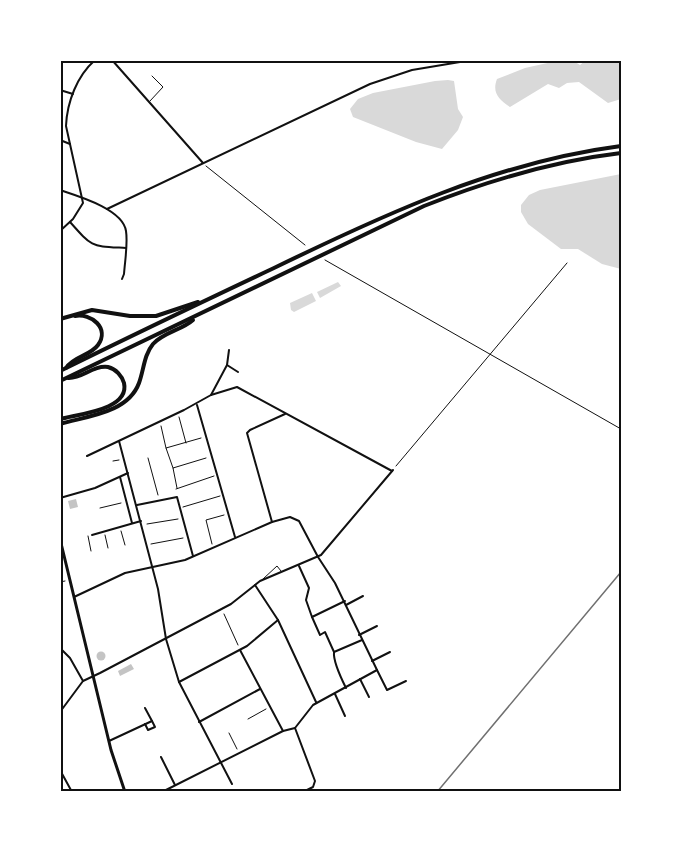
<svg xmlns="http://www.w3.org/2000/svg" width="681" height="852" viewBox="0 0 681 852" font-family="Inter,sans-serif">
	<rect width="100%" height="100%" fill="#fff"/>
	<!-- water -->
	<g fill="#d9d9d9">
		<path d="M561,60H572L580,65L586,60H621V99L608,103L579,82L567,83L559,88L548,84L510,107C498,99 492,92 497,79L525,68Z"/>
		<path d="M448,80L454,81L458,109L463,117L458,130L442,149L416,142L353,117L350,109L358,99L373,93L435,81Z"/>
		<path d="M621,174V269L602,264L578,249H561L528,224L521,212V205L529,195L540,190Z"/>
		<path d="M338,282L341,286L320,298L317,292Z"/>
		<path d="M312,293L316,301L294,312L291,310L290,303Z"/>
	</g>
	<!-- building -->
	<g fill="#c4c4c4">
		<path d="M76,499L78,507L70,509L68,501Z"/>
		<circle cx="101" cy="656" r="4.5"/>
		<path d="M131,664L134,669L120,676L118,671Z"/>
	</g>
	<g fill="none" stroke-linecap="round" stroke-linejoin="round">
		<!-- path -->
		<g stroke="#111" stroke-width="1">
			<path d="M206,166L305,245"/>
			<path d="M325,260L621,429"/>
			<path d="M179,417L186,443"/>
			<path d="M161,426L166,448"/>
			<path d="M148,458L158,495"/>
			<path d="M113,461L119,460"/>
			<path d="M396,466L567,263"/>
			<path d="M173,468L166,448L201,438"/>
			<path d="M177,488L173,468L206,458"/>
			<path d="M176,489L214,476"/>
			<path d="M183,507L220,496"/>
			<path d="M100,508L121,503"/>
			<path d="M147,524L178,519"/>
			<path d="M121,531L125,545"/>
			<path d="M105,535L108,548"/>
			<path d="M88,536L91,551"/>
			<path d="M151,544L183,538"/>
			<path d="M212,544L206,520L224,515"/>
			<path d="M60,582L65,581"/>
			<path d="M224,614L238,645"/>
			<path d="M248,719L266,709"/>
			<path d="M229,733L237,749"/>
		</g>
		<!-- service -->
		<g stroke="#111" stroke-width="1">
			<path d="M150,101L163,87L152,76"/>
			<path d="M263,579L277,566L281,571"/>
		</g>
		<!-- minor -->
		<g stroke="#111" stroke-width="2">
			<path d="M112,60L203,163"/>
			<path d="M60,90L73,94"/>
			<path d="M60,140L70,144"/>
			<path d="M60,190C78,196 123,209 126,231C128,244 125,260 124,274L122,279"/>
			<path d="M107,209L370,84L412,70L472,60"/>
			<path d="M70,222C93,248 91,246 126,248"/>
			<path d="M60,231L73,219L83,203L66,126C67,102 77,76 95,60"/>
			<path d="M227,365L238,372"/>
			<path d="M211,395L227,365L229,350"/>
			<path d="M197,405L235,537"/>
			<path d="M119,441L158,589L166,639L179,682L232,784"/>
			<path d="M87,456L184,410L211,395L237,387L392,471"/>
			<path d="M120,477L132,523"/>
			<path d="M60,498L95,488L128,473"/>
			<path d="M137,505L177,497L193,556"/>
			<path d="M272,522L247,433L250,430L285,414"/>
			<path d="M92,535L141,521"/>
			<path d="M299,566L309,588L306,600L312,617L345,601"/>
			<path d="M255,585L278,620L316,702"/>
			<path d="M74,597L125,573L185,560L272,522L290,517L299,521L318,557L335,583L377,670L313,705L295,728L283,731L162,792"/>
			<path d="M346,605L363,596"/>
			<path d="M312,617L320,635L325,632L334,652L362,640"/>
			<path d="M359,635L377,626"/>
			<path d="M60,648L70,658L83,681"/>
			<path d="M240,650L283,731"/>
			<path d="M334,652C333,662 341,678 346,688"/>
			<path d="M372,661L390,652"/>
			<path d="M377,670L387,690L406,681"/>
			<path d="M360,679L369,697"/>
			<path d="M179,682L247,646L278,620"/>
			<path d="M335,694L345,716"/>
			<path d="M60,712L83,681L100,673L231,604L260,581L321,555L393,470"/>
			<path d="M199,722L260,689"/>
			<path d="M145,724L148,730L155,727L152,721"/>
			<path d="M295,728L315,781L313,787L303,792"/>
			<path d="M109,741L152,721L145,708"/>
			<path d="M161,757L175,785"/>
			<path d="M60,770L72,792"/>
		</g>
		<!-- secondary -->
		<path stroke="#111" stroke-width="3" d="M60,539L111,750L125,792"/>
		<!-- motorway -->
		<g stroke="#111" stroke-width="4">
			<path d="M60,319L92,310L130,316H156L198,302"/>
			<path d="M66,368C74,356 90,356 98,345C110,328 91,313 75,316"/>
			<path d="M60,371C131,336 202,302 274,268C385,214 497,162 621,146"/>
			<path d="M60,381L424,206C487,181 553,161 621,153"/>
			<path d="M60,419C78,414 130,410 124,383C122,376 116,369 108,367C93,365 82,379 68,378"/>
			<path d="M60,424C87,416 128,413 139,383C144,369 144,355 153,344C164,332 182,330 193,320"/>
		</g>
		<!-- rail -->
		<path stroke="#707070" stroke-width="1.5" d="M437,792L621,572"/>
	</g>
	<!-- border -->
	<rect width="681" height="852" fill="none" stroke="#ffffff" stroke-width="123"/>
	<rect x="62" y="62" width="558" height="728" fill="none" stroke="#111" stroke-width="2"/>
</svg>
